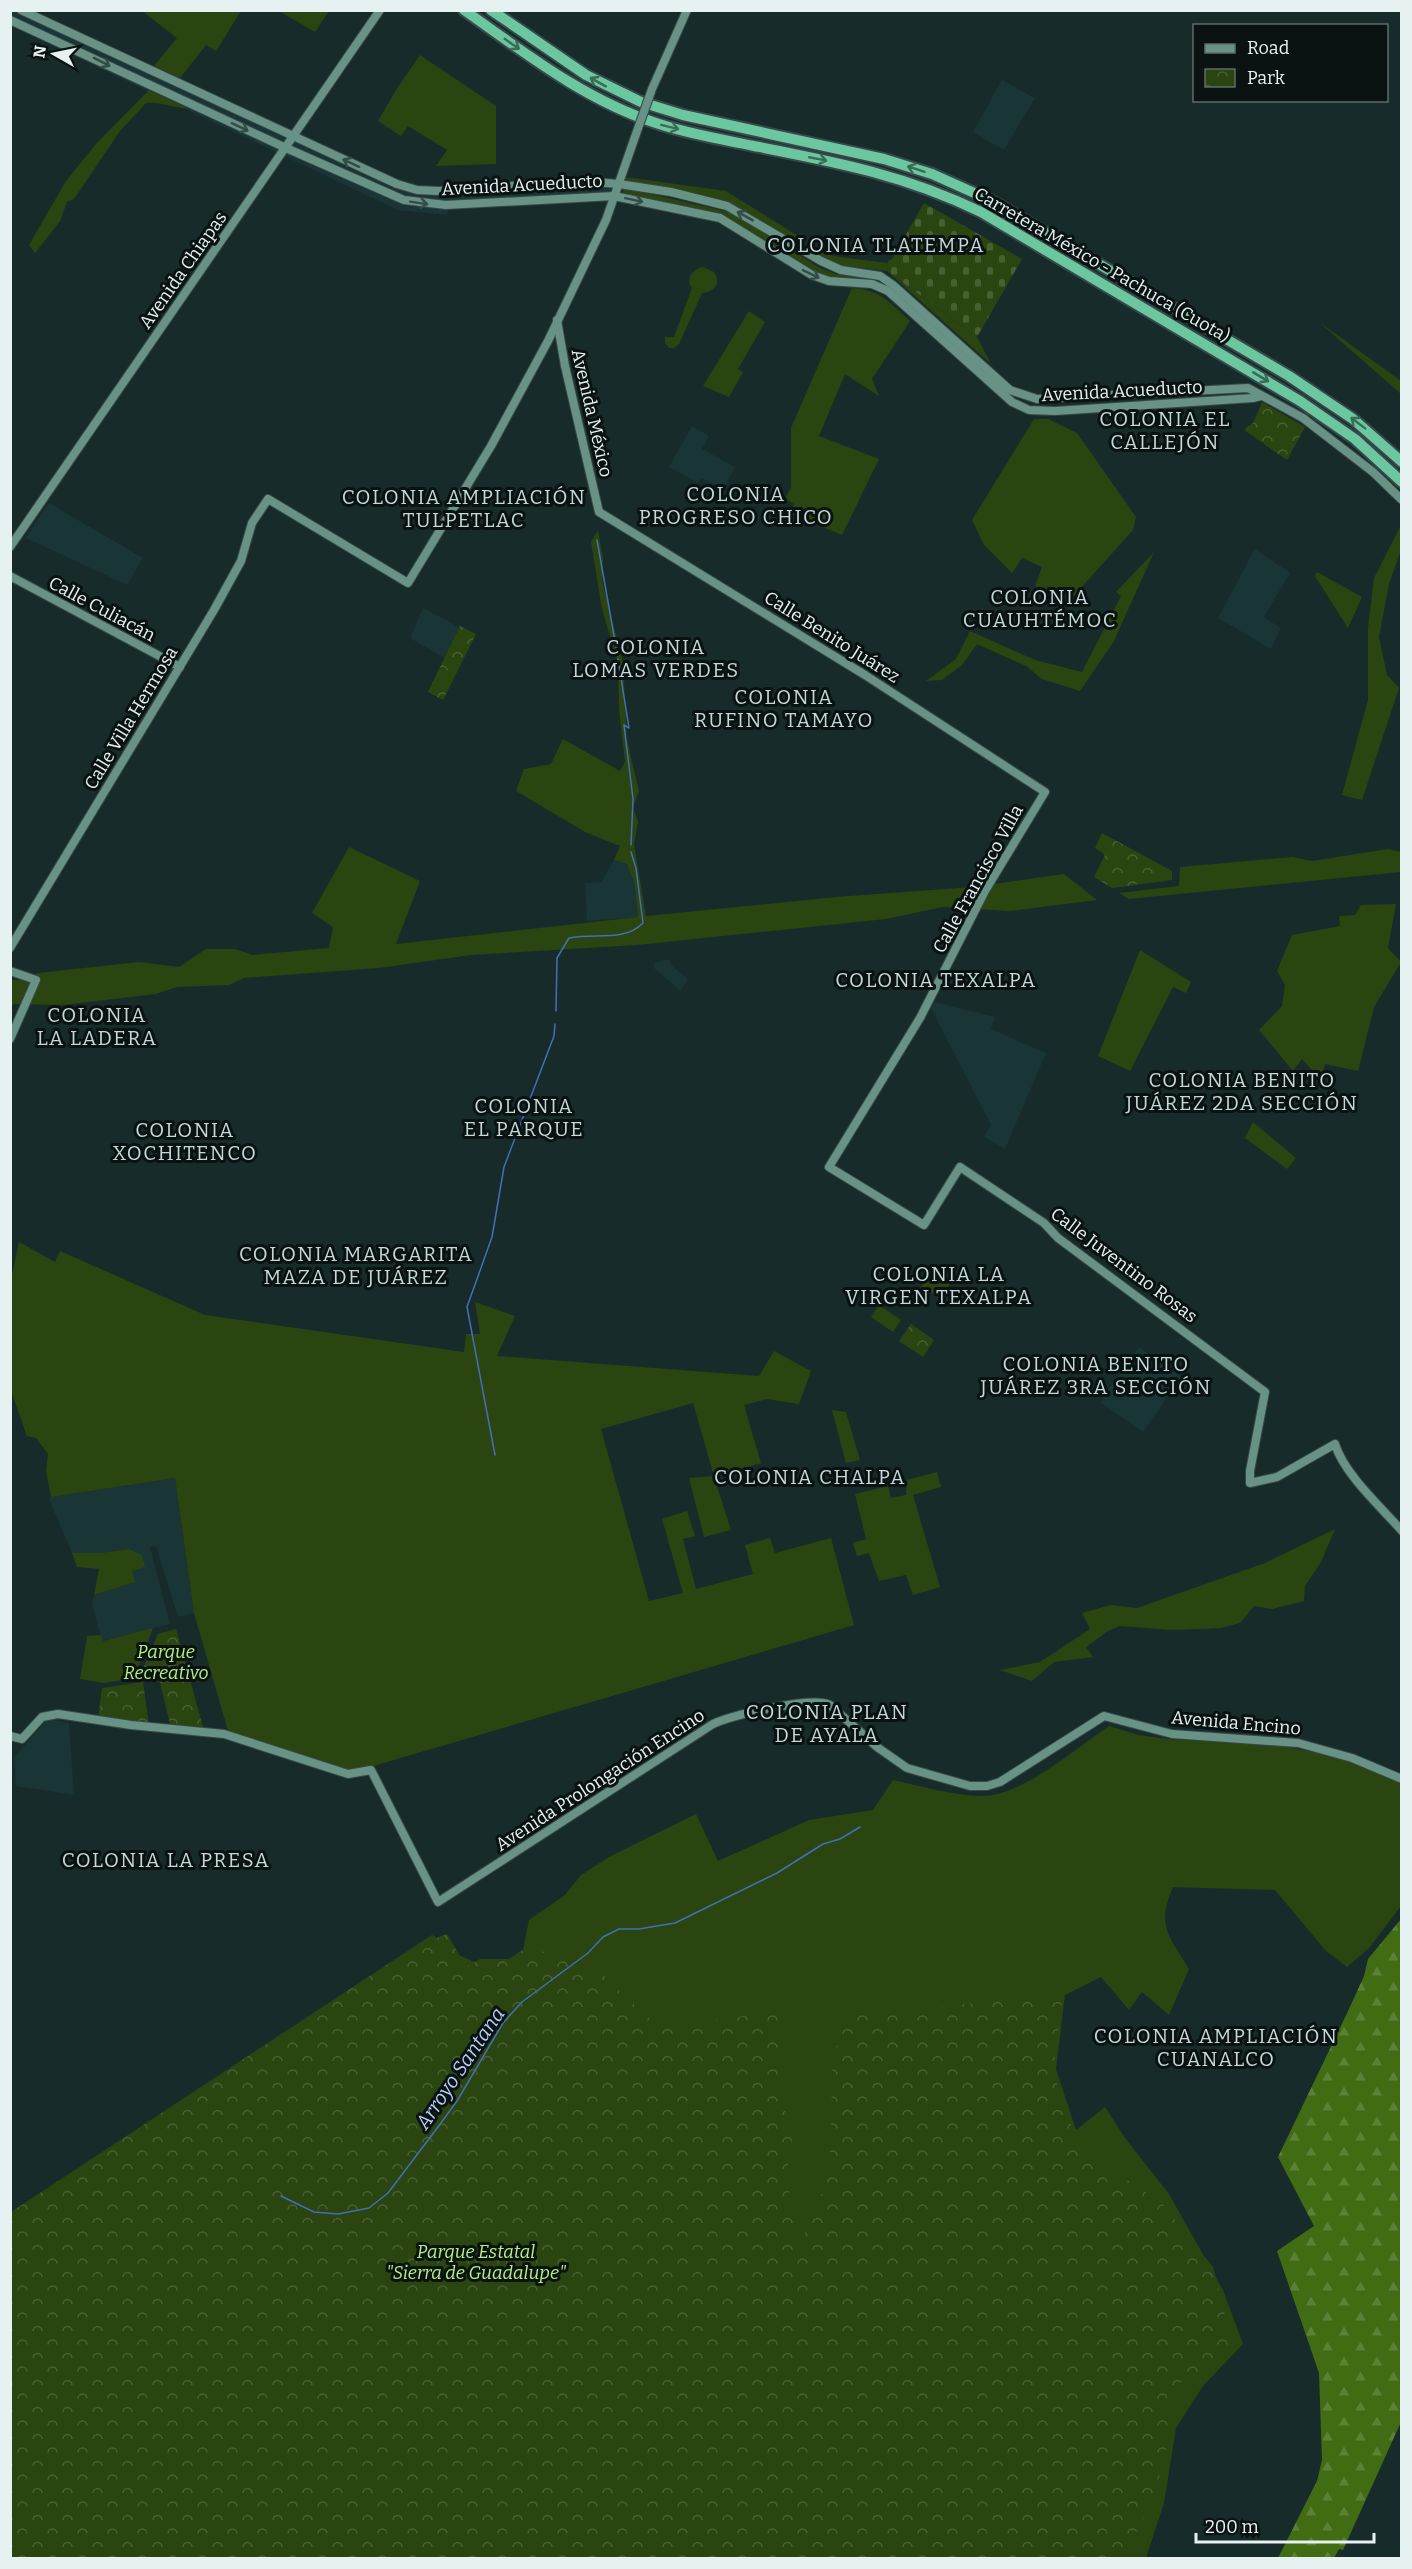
<svg xmlns="http://www.w3.org/2000/svg" width="1412" height="2569" viewBox="0 0 1412 2569" font-family="Bitter,serif">
	<defs>
		<pattern id="forest-firs" width="22" height="20" patternUnits="userSpaceOnUse" patternTransform="scale(1.5)"><rect width="22" height="20" fill="#416c13"/><path d="M5 1l3.5 6h-7zM16 11l3.5 6h-7z" fill="#5c8136"/></pattern>
		<pattern id="cemetery-stones" width="16" height="16" patternUnits="userSpaceOnUse" patternTransform="scale(1.5)"><rect width="16" height="16" fill="#2a4510"/><path d="M2 7V4a2 2 0 0 1 4 0v3zM10 15v-3a2 2 0 0 1 4 0v3z" fill="#496033"/></pattern>
		<pattern id="park-crowns" width="20" height="18" patternUnits="userSpaceOnUse" patternTransform="scale(1.5)"><rect width="20" height="18" fill="#2a4510"/><path d="M2 6a3 3 0 1 1 6 0M12 15a3 3 0 1 1 6 0" fill="none" stroke="#496033"/></pattern>
	</defs>
	<rect width="100%" height="100%" fill="#182b2b"/>
	<!-- built -->
	<g fill="#193535">
		<path d="M11,11H33L397,179L420,185L440,186L580,177L615,180L609,199L543,200L448,209L447,215L398,210L11,26Z"/>
		<path d="M1002,80L1035,98L1004,150L973,132Z"/>
		<path d="M692,426L709,436L702,449L735,467L723,489L701,478L698,483L669,467Z"/>
		<path d="M49,503L143,558L127,585L26,538Z"/>
		<path d="M1255,549L1290,573L1264,617L1281,628L1271,649L1218,618Z"/>
		<path d="M423,608L459,627L445,658L410,638Z"/>
		<path d="M614,860L627,863L634,881L638,917L587,921L585,883L601,882Z"/>
		<path d="M669,959L671,965L688,979L680,991L654,968V963Z"/>
		<path d="M934,1002L995,1017L991,1029L1046,1053L1005,1149L984,1137L991,1125L931,1008Z"/>
		<path d="M1139,1347L1181,1377L1143,1432L1100,1402Z"/>
		<path d="M175,1478L194,1613L178,1617L156,1546L150,1547L170,1624L102,1641L92,1603L94,1595L134,1582L129,1549L100,1553H72L49,1499L51,1497Z"/>
		<path d="M52,1720L69,1723L74,1795L16,1786L14,1758L45,1722Z"/>
	</g>
	<!-- green -->
	<g fill="#2a4510">
		<path d="M142,11H241L216,51L206,45L180,78L154,66L177,38Z"/>
		<path d="M279,11L329,10V11L315,32Z"/>
		<path d="M420,55L496,106V164L436,166L447,150L408,126L401,136L378,121L396,90Z"/>
		<path d="M149,90L188,108C173,108 159,101 146,103L120,131L74,199L67,202L60,221L35,253L29,245L66,181L96,144Z"/>
		<path d="M625,177L726,191L806,241L789,237L729,203L624,182Z"/>
		<path d="M624,188L730,212L820,268L836,274L874,279L836,278L814,273L719,214L622,195Z"/>
		<path d="M807,249L839,257L888,263L887,271L977,337L991,364L887,271L836,265Z"/>
		<path d="M703,267L714,272C722,284 714,292 702,293L679,344L674,348H669L665,343V337H674L692,288C685,278 693,269 703,267Z"/>
		<path d="M852,288C881,290 889,302 910,321L872,379L879,396L845,374L819,436L879,459L842,535L790,513L794,504L785,499L791,487V428Z"/>
		<path d="M749,311L765,322L738,369L743,372L729,397L703,386Z"/>
		<path d="M1319,322L1401,381V394Z"/>
		<path d="M1034,419H1048L1077,433L1136,517L1133,530L1070,600L1035,586L1042,567L1022,558L1012,573L984,545L972,520Z"/>
		<path d="M1401,525V550L1389,584L1379,637L1387,675L1399,688L1362,800L1342,795L1368,700V628L1374,578Z"/>
		<path d="M598,530L603,559L602,581L623,662L627,740L639,791L633,807L638,822L634,844L646,916L836,897L973,887L1064,874L1097,900L1009,911L943,907L886,919L637,945L471,955L379,968L244,978L229,985L177,987L156,994L63,1005L14,1004L11,1006V980H21L38,973L139,962L179,967L206,949H235L252,955L329,948L333,927L312,913L349,847L420,881L396,944L638,917L634,881L627,864L614,860L620,846L585,832L516,791L524,769L551,764L563,739L620,771L625,762L619,709L618,663L602,609L591,542Z"/>
		<path d="M1154,552L1114,641L1080,691L1042,679L1026,666L977,644L962,665L942,680L926,681L956,659L970,631L1035,660L1082,672L1121,596L1116,592Z"/>
		<path d="M1317,572L1362,597L1348,628L1315,576Z"/>
		<path d="M1388,849L1401,852V872L1129,899L1119,893L1179,886L1180,867L1293,857L1312,861Z"/>
		<path d="M1396,904L1388,948L1401,962L1374,1007L1358,1071L1325,1064L1321,1080L1302,1059L1293,1071L1259,1030L1282,1006L1285,985L1277,971L1292,935L1340,926L1339,916L1355,915L1361,905Z"/>
		<path d="M1140,950L1191,982L1186,993L1173,987L1130,1071L1098,1056Z"/>
		<path d="M1253,1122L1296,1158L1287,1169L1245,1138Z"/>
		<path d="M19,1242L55,1262L60,1251L205,1315L464,1352L466,1334H480L475,1302L515,1316L497,1356L759,1376L774,1351L811,1371L799,1404L767,1399L744,1405L761,1463L714,1477L731,1530L704,1537L689,1478L714,1476L693,1403L601,1429L649,1601L683,1593L662,1519L687,1511L695,1536L683,1539L696,1589L753,1574L745,1545L770,1538L775,1553L831,1538L854,1625L353,1772L228,1731L194,1613L175,1478L51,1497L46,1471L48,1454L36,1438L27,1436L11,1391V1279Z"/>
		<path d="M879,1305L901,1320L893,1332L871,1317Z"/>
		<path d="M832,1410L846,1412L860,1460L846,1463Z"/>
		<path d="M937,1472L941,1487L913,1495L940,1587L913,1595L906,1575L879,1581L869,1553L857,1556L853,1543L866,1539L855,1494L888,1486L891,1498L906,1495L907,1480Z"/>
		<path d="M1335,1529L1321,1562L1305,1586L1304,1601L1272,1609L1254,1606L1240,1623L1221,1628L1173,1630L1120,1626L1108,1631L1086,1647L1093,1657L1054,1662L1032,1681L1000,1670L1040,1662L1090,1629L1082,1613L1111,1605L1137,1608L1265,1563Z"/>
		<path d="M129,1549L142,1555L145,1567L132,1571L135,1582L94,1595L99,1569L77,1567L72,1553H100Z"/>
		<path d="M153,1628L134,1678L104,1683L80,1679L87,1636L101,1635L103,1641Z"/>
		<path d="M1109,1726L1138,1735L1168,1739L1277,1745L1355,1760L1401,1784V1906L1370,1947L1347,1967L1326,1951L1275,1890L1173,1887C1156,1927 1169,1935 1189,1969L1169,2015L1142,1992L1129,2010L1101,1977L1065,1995L1056,2069L1076,2130L1105,2107L1125,2138L1169,2194L1223,2290L1243,2344L1203,2386L1176,2428L1164,2503L1146,2558H11L10,2218L445,1949L486,1967L521,1960L529,1920L565,1895L581,1875L609,1857L696,1814L718,1861L809,1820L873,1810L893,1780C921,1786 951,1795 980,1796C1020,1798 1076,1748 1109,1726Z"/>
	</g>
	<!-- forest -->
	<path fill="url(#forest-firs)" d="M1401,1919V2422L1343,2550L1339,2549L1334,2558H1278L1317,2481L1322,2460L1319,2373L1277,2251L1314,2226L1278,2157L1349,2009L1364,1976L1368,1959Z"/>
	<!-- cemetery -->
	<path fill="url(#cemetery-stones)" d="M924,203L1022,259L977,337L887,271L888,261L892,259Z"/>
	<!-- park -->
	<g fill="url(#park-crowns)">
		<path d="M1262,402L1305,427L1287,460L1244,430L1253,423Z"/>
		<path d="M460,626L476,634L443,700L428,692Z"/>
		<path d="M1102,833L1172,871V880L1112,888L1094,877L1105,855L1095,848Z"/>
		<path d="M936,1265L954,1278L940,1299L922,1286Z"/>
		<path d="M911,1324L934,1340L923,1357L899,1341Z"/>
		<path d="M176,1629L203,1727L170,1724L159,1679L140,1676L158,1634Z"/>
		<path d="M143,1682L149,1725L98,1718L102,1688Z"/>
		<path d="M447,1934L466,1967L480,1959H509L527,1947L555,1955L586,1970L601,1973L659,2028L779,2011L783,2075L781,2092L792,2140L787,2172L797,2249L813,2218L829,2174L833,2060L844,2016L1019,1999L1062,2002L1053,2072L1080,2150L1160,2201L1213,2267L1234,2351L1167,2390C1167,2407 1168,2425 1167,2442C1165,2473 1139,2533 1121,2558H11V2212L432,1935L437,1938Z"/>
	</g>
	<g fill="none" stroke-linecap="round" stroke-linejoin="round">
		<!-- stream -->
		<g stroke="#426fb8" stroke-width="1.5">
			<path d="M597,540L616,647"/>
			<path d="M618,659L629,728L624,725L633,799L631,845"/>
			<path d="M556,1011L557,958L569,938C594,932 623,943 643,923L636,868L631,852"/>
			<path d="M495,1455L467,1307L492,1237L504,1167L554,1036L555,1024"/>
			<path d="M281,2196L314,2212L338,2214L369,2208L388,2193L438,2127L457,2101L503,2023L522,2002L588,1953L603,1937L619,1929H639L675,1923L777,1873L823,1844L840,1839L860,1827"/>
		</g>
		<defs>
			<g id="secondary">
				<path d="M21,10L397,184L417,190L439,191L581,181L619,184L671,192L727,206L821,261L841,270L880,276L893,285L1010,390L1037,399L1248,388L1303,418L1373,472L1402,500"/>
				<path d="M10,20L286,148L404,200L446,205L614,196L720,218L812,275L829,281L872,284L888,291L1012,402L1029,410L1055,411L1253,398L1261,396"/>
				<path d="M652,89L687,10"/>
				<path d="M557,320L565,366L599,512L865,675L1045,792L985,891L920,1018L829,1167L924,1225L960,1167L1044,1223L1058,1238L1265,1392L1250,1471V1483L1277,1477L1335,1444C1344,1474 1381,1507 1402,1531"/>
				<path d="M10,547L380,10"/>
				<path d="M10,576L180,667"/>
				<path d="M10,948L214,610L241,561L252,523L268,499L408,583L491,446L548,341L606,220L636,134"/>
				<path d="M10,971L36,980L10,1039"/>
				<path d="M10,1736L22,1739L42,1717L58,1714L131,1725L224,1734L348,1774L371,1770L438,1902L713,1724C733,1715 812,1696 830,1705L877,1747L907,1768L970,1786H987L1000,1782L1104,1716L1172,1734L1298,1743L1352,1758L1402,1779"/>
			</g>
			<g id="highway">
				<path d="M464,10C525,53 585,100 656,123C688,134 722,139 754,146C836,162 905,175 981,212L1300,401L1355,439L1402,482"/>
				<path d="M491,10L586,75L641,102L683,115L884,159L932,174L990,200L1289,376L1353,419L1402,462"/>
			</g>
		</defs>
		<!-- secondary casing -->
		<use href="#secondary" stroke="#394848" stroke-width="10"/>
		<!-- highway casing -->
		<use href="#highway" stroke="#394848" stroke-width="14"/>
		<!-- secondary -->
		<use href="#secondary" stroke="#689286" stroke-width="8"/>
		<!-- highway -->
		<use href="#highway" stroke="#6bc7a0" stroke-width="10"/>
		<defs>
			<path id="secondary-bridge" d="M636,134L652,89"/>
		</defs>
		<!-- secondary-bridge casing -->
		<use href="#secondary-bridge" stroke="#394848" stroke-width="10" stroke-linecap="butt"/>
		<!-- secondary-bridge -->
		<use href="#secondary-bridge" stroke="#689286" stroke-width="8"/>
	</g>
	<!-- one-way arrows -->
	<defs><path id="oneway-shaft" d="M-6 0H5M1.5-3L5.5 0L1.5 3" fill="none" stroke-width="1.6" stroke-linecap="round" stroke-linejoin="round" transform="scale(1.5)"/></defs>
	<g stroke="#3a6c59">
		<use href="#oneway-shaft" transform="translate(512 44) rotate(35)"/>
		<use href="#oneway-shaft" transform="translate(598 82) rotate(-151)"/>
		<use href="#oneway-shaft" transform="translate(670 127) rotate(14)"/>
		<use href="#oneway-shaft" transform="translate(818 159) rotate(11)"/>
		<use href="#oneway-shaft" transform="translate(916 169) rotate(-162)"/>
		<use href="#oneway-shaft" transform="translate(1261 377) rotate(31)"/>
		<use href="#oneway-shaft" transform="translate(1358 423) rotate(-143)"/>
	</g>
	<g stroke="#344c46">
		<use href="#oneway-shaft" transform="translate(102 62) rotate(27)"/>
		<use href="#oneway-shaft" transform="translate(240 127) rotate(25)"/>
		<use href="#oneway-shaft" transform="translate(351 163) rotate(-155)"/>
		<use href="#oneway-shaft" transform="translate(634 200) rotate(12)"/>
		<use href="#oneway-shaft" transform="translate(419 203) rotate(9)"/>
		<use href="#oneway-shaft" transform="translate(745 216) rotate(-151)"/>
		<use href="#oneway-shaft" transform="translate(811 274) rotate(26)"/>
	</g>
	<g text-anchor="middle" dominant-baseline="central" stroke-width="6" stroke-linejoin="round" paint-order="stroke">
		<!-- street labels -->
		<g font-size="18" fill="#e6f1f1" stroke="#0a1212">
			<text transform="translate(522 185) rotate(-3)">Avenida Acueducto</text>
			<text transform="translate(1102 265) rotate(30)">Carretera México - Pachuca (Cuota)</text>
			<text transform="translate(183 270) rotate(-55)">Avenida Chiapas</text>
			<text transform="translate(1122 391) rotate(-3)">Avenida Acueducto</text>
			<text transform="translate(592 413) rotate(77)">Avenida México</text>
			<text transform="translate(102 609) rotate(28)">Calle Culiacán</text>
			<text transform="translate(832 637) rotate(32)">Calle Benito Juárez</text>
			<text transform="translate(131 718) rotate(-59)">Calle Villa Hermosa</text>
			<text transform="translate(978 879) rotate(-61)">Calle Francisco Villa</text>
			<text transform="translate(1124 1265) rotate(37)">Calle Juventino Rosas</text>
			<text transform="translate(1236 1723) rotate(5)">Avenida Encino</text>
			<text transform="translate(600 1780) rotate(-33)">Avenida Prolongación Encino</text>
		</g>
		<!-- park labels -->
		<g font-size="18" font-style="italic" fill="#b4f283" stroke="#0a1212">
			<text x="166" y="1652">Parque<tspan x="166" dy="21">Recreativo</tspan></text>
			<text x="476" y="2252">Parque Estatal<tspan x="476" dy="21">"Sierra de Guadalupe"</tspan></text>
		</g>
		<!-- neighbourhood labels -->
		<g font-size="20" letter-spacing="1.5" fill="#c3d9d9" stroke="#0a1212">
			<text x="876" y="245">COLONIA TLATEMPA</text>
			<text x="1165" y="419">COLONIA EL<tspan x="1165" dy="23">CALLEJÓN</tspan></text>
			<text x="736" y="494">COLONIA<tspan x="736" dy="23">PROGRESO CHICO</tspan></text>
			<text x="464" y="497">COLONIA AMPLIACIÓN<tspan x="464" dy="23">TULPETLAC</tspan></text>
			<text x="1040" y="597">COLONIA<tspan x="1040" dy="23">CUAUHTÉMOC</tspan></text>
			<text x="656" y="647">COLONIA<tspan x="656" dy="23">LOMAS VERDES</tspan></text>
			<text x="784" y="697">COLONIA<tspan x="784" dy="23">RUFINO TAMAYO</tspan></text>
			<text x="936" y="980">COLONIA TEXALPA</text>
			<text x="97" y="1015">COLONIA<tspan x="97" dy="23">LA LADERA</tspan></text>
			<text x="1242" y="1080">COLONIA BENITO<tspan x="1242" dy="23">JUÁREZ 2DA SECCIÓN</tspan></text>
			<text x="524" y="1106">COLONIA<tspan x="524" dy="23">EL PARQUE</tspan></text>
			<text x="185" y="1130">COLONIA<tspan x="185" dy="23">XOCHITENCO</tspan></text>
			<text x="356" y="1254">COLONIA MARGARITA<tspan x="356" dy="23">MAZA DE JUÁREZ</tspan></text>
			<text x="939" y="1274">COLONIA LA<tspan x="939" dy="23">VIRGEN TEXALPA</tspan></text>
			<text x="1096" y="1364">COLONIA BENITO<tspan x="1096" dy="23">JUÁREZ 3RA SECCIÓN</tspan></text>
			<text x="810" y="1477">COLONIA CHALPA</text>
			<text x="827" y="1712">COLONIA PLAN<tspan x="827" dy="23">DE AYALA</tspan></text>
			<text x="166" y="1860">COLONIA LA PRESA</text>
			<text x="1216" y="2036">COLONIA AMPLIACIÓN<tspan x="1216" dy="23">CUANALCO</tspan></text>
		</g>
		<!-- water labels -->
		<g font-size="20" font-style="italic" fill="#b6cff7" stroke="#0a1212">
			<text transform="translate(460 2068) rotate(-56)">Arroyo Santana</text>
		</g>
	</g>
	<!-- border -->
	<rect width="1412" height="2569" fill="none" stroke="#e6f1f1" stroke-width="24"/>
	<!-- legend -->
	<rect x="1193" y="24" width="195" height="78" fill="#0a1212" stroke="#626b6b" stroke-width="1.5"/>
	<rect x="1205" y="44" width="30" height="9" fill="#689286" stroke="#626b6b" stroke-width="1.5"/>
	<text x="1247" y="54" font-size="18" fill="#e6f1f1">Road</text>
	<rect x="1205" y="69" width="30" height="18" fill="url(#park-crowns)" stroke="#626b6b" stroke-width="1.5"/>
	<text x="1247" y="84" font-size="18" fill="#e6f1f1">Park</text>
	<!-- north arrow -->
	<g transform="translate(54 54) rotate(279)" stroke="#0a1212" stroke-width="4.5" paint-order="stroke">
	<path d="M0-4.5L10 22L0 15L-10 22Z" fill="#e6f1f1"/>
	<text y="-9" font-size="16" font-weight="bold" text-anchor="middle" fill="#e6f1f1">N</text>
	</g>
	<!-- scale -->
	<path d="M1196 2533v9h178v-9" fill="none" stroke="#e6f1f1" stroke-width="3"/>
	<text x="1205" y="2533" font-size="18" fill="#e6f1f1" stroke="#0a1212" stroke-width="4.5" paint-order="stroke">200 m</text>
</svg>
